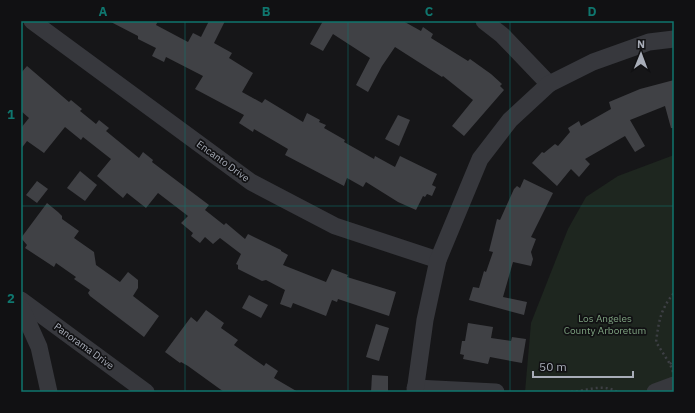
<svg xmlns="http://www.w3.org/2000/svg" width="695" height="413" viewBox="0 0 695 413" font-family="'IBM Plex Sans',sans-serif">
	<rect width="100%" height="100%" fill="#161618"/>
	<!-- green -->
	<path fill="#1e261f" d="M674,155V392H525L531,323L568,229L586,197L618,176Z"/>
	<!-- building -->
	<g fill="#404145">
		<path d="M109,21H158L156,25L188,42L193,33L201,37L209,21H225L214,43L232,53L229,58L253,73L242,92L262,103L265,99L303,122L307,113L320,120L319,122L326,125L324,128L345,140L344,142L374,159L375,156L395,167L400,156L437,174L432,185L436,187L432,196L427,194L425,197L423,196L416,210L398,202L366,182L363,187L347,178L344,186L285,155L288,149L254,129L253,132L239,123L244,115L195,89L203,76L166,57L164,62L152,56L156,48L138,39V36Z"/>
		<path d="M323,21H403L421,31L423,27L433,34L431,38L468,61L470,59L491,74L502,84L500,86L504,90L464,136L452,126L473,100L443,76L442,77L395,47L382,66L368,92L356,85L370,58L333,34L323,51L310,44Z"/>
		<path d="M27,66L69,102L71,100L82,109L80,111L96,124L99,120L109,128L106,131L139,158L143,152L153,160L152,162L209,205L205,210L224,225L226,223L245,239L248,234L281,250V251L288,255L283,265L326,282L332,269L348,275L347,277L396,292L389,316L338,299L337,302L332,300L326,316L293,303L291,308L280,304L285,290L266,280L262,281L238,269V265L236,264L241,254L220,238L213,244L205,237L200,243L191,236L193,233L181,223L188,216L158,193L146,208L127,193L123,198L97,176L111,159L83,137L81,140L65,127L44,153L27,141L21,149V128L29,118L21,111V73Z"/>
		<path d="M674,80V128H671L665,106L630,120L645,146L635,152L625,136L585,159L590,164L579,177L571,169L557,186L532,163L542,152L544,153L555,144L558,146L570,132L568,128L579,121L581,126L611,109L609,102L640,89Z"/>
		<path d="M398,115L410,120L399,146L385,139Z"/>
		<path d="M80,171L97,185L85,201L67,188Z"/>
		<path d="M524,179L553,193L531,237L536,239L531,252L533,259L531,266L513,262L503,297L527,302L524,315L469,300L473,287L479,288L484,271L486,272L493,252L489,251L497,219L500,220L514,189L517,186L520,188Z"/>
		<path d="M37,181L48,189L37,203L26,195Z"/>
		<path d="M47,203L58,212L62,216V219L79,231L74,238L94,252L96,265L120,282L128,272L138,280V288L133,296L159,316L144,337L90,296L88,293L90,290L74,279L76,277L56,263L54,267L25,248L27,245L21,238Z"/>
		<path d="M249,295L268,305L261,318L242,308Z"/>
		<path d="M206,310L224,323L221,328L238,340L234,345L264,366L266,363L278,371L274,378L298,392H224L188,366L181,362L180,363L165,352L191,317L197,322Z"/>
		<path d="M468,323L493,327L491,338L511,341L512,337L526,339L522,363L490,357L488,364L463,359L464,355L460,354L462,341H465Z"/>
		<path d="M376,324L389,328L379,361L366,357Z"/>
		<path d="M372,375L388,376V392H371Z"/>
	</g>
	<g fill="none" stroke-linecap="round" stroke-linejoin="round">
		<!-- path -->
		<g stroke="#3d3f44" stroke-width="2.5" stroke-dasharray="2 3" stroke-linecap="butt">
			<path d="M670,364L674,360"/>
			<path d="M673,372L670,364L656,342C659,321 660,310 674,293"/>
			<path d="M571,392C586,391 603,383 617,392"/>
		</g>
		<!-- minor -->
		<g stroke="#37383d" stroke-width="17">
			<path d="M32,21L251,182L335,226L438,260"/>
			<path d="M484,21L502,35L549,84"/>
			<path d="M21,300L146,392"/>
			<path d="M21,307L39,347L49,392"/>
			<path d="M415,388L496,392"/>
			<path d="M415,392L425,320L438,260L480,159L510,120L549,84L593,62L649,42L674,39"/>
			<path d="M655,392L674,385"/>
		</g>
	</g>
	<!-- grid -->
	<path fill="none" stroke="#0f766e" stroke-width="1" stroke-opacity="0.55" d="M185,21V392M348,21V392M510,21V392M21,206H674"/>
	<g text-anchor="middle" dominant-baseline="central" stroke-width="3.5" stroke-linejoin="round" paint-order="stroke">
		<!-- street labels -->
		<g font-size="10" fill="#a8adb8" stroke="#111113">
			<text transform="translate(223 161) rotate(36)">Encanto Drive</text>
			<text transform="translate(84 346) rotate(36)">Panorama Drive</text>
		</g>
		<!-- park labels -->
		<g font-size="10" fill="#7fa381" stroke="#111113">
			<text x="605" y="318">Los Angeles<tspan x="605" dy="12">County Arboretum</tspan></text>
		</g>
	</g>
	<!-- border -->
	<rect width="695" height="413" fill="none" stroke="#111113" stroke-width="44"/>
	<!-- north arrow -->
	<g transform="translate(641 54) rotate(1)" stroke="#111113" stroke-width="3" paint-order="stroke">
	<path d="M0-3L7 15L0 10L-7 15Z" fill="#a8adb8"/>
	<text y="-6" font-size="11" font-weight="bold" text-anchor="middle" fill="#a8adb8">N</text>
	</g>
	<!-- scale -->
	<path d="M533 371v6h100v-6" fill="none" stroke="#a8adb8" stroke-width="2"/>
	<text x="539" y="371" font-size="12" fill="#a8adb8" stroke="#111113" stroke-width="3" paint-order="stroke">50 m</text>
	<rect x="22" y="22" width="651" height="369" fill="none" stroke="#0f766e" stroke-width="1.5"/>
	<g font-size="13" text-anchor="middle" font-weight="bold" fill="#0f766e">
		<text x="103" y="16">A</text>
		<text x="266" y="16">B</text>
		<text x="429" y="16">C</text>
		<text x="592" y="16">D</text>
		<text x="11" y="119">1</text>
		<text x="11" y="303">2</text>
	</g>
</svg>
